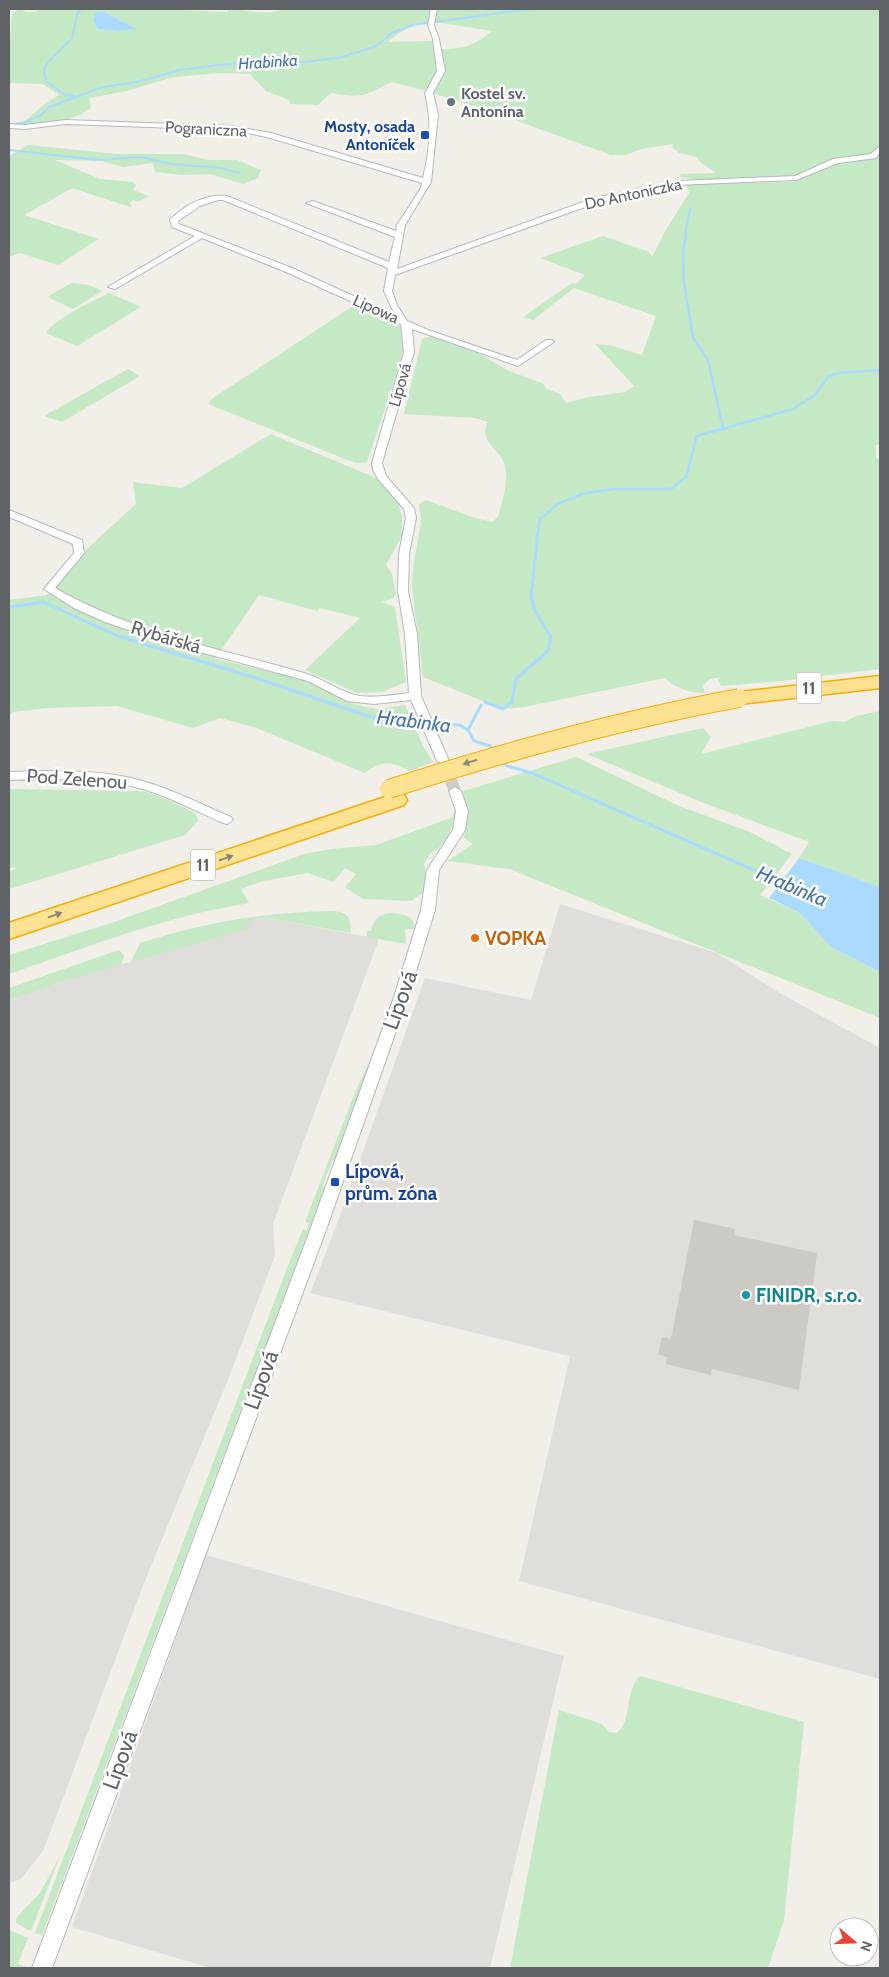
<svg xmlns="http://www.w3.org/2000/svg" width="889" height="1977" viewBox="0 0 889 1977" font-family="Cabin,sans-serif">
	<rect width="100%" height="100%" fill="#f1efe8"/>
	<!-- industrial -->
	<g fill="#e0deda">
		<path d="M560,904L717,953L783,995L880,1048V1679L519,1581L570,1356L310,1293L337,1224L425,978L531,1000Z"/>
		<path d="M263,917L379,939L273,1224L275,1256L229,1377L146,1578L43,1851L21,1879L9,1883V1000L67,980L246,929L250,920Z"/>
		<path d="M206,1555L564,1656L490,1968H210L72,1927Z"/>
	</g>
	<!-- green -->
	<g fill="#c5e8c5" fill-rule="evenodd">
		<path d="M38,9H149L227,12L229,9C246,9 266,17 283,9H880V143L876,150L880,155V444L876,445V458L880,460V669L781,681L721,686L718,680L721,677L710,679L703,685L705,693C692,694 673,687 665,678L524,707L503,709L423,677L412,587L413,567L421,523L419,504L426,500L472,517L492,522L498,517C502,501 510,479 504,463C500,450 477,441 488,422L475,418L404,414L422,339L430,336L478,353L511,372L542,383L547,389L560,394L566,403L589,397L625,392L634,386L595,344L609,345L642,355L656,316L574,288L533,320L523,317L572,283L576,284L585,275L540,258L603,236L649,252L652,257L667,228L689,193L687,184L793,182L809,175L750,179H693L680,177L681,174L716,173L700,162L697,157L679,153L672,147L673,144L641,149L626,155H611L496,113L433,93L445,69L441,49C466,49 473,46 492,31L429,21L427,23C415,23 397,33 388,42L433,41L438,70L427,91L391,82C364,97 361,98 331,93L318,105L290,104L289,100L266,91L250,74L221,73L173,77L127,91L89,98L91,108C72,123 43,122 20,125L46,103L59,95L43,84L9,83C9,59 10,37 12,14L18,10H24L25,12H36ZM104,12L137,29L119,31L98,29Z"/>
		<path d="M28,145L117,154H183L208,160H237L261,170L258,178L243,184L210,174L182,175L155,172L153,163L123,167L101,161L55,160L100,179L133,182L136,185L133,190L149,196L138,202L133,200L129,203L132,205L130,207L72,188L24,215L99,239L58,265L20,253L9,257V156Z"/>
		<path d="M71,283L89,285L102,291L73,309L47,297Z"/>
		<path d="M109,293L141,307L77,346L46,333C58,316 90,303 109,293Z"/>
		<path d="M356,304L396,322L404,332L405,344L392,388L367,462L357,463L350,461L208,404L213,398Z"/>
		<path d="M128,369L140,376L62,422L44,416Z"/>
		<path d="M271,434L376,478L397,500L402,515V536L386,565L392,574L396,594L392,599L381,602L395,607L406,682L382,692L357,693L305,670L360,618L320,608L317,611L259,595L215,659L300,678L357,705L377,709L405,705L423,746L433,762L410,771C390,762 383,759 365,773L254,727L220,718L193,728L117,706L47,708L13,712L9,716V600L47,595L90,546L136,504L133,482L182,488Z"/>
		<path d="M880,711V887L799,858L809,842L699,801L587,754L703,728L711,737L701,754L832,721L845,722L856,716Z"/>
		<path d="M576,757L679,806L750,832L792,854L760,895L800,913L831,947L880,972V1018L509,869L447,861L473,844L464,838L467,816L460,792Z"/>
		<path d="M9,789L137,791L147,792L168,800L193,812L197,816L198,821L185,835L9,889V872L17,868H9Z"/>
		<path d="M455,811L456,815L448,836L438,849L430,853L424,864L426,874L424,892L411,901L363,899L345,887L356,874L345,868L333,882L308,873L263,881L241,889L249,903C166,916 88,947 9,974V955L114,922L304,854L331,849L376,845L451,818Z"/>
		<path d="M334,911C351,913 350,919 351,933L263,917L250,920L247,929L131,962L140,943C205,922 265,912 334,911Z"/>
		<path d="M391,913C402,914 415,915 415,929H407L405,931L406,944L367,937V931H371C374,919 379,914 391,913Z"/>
		<path d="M119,950L124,956L121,965L67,980L9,1000V988Z"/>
		<path d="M383,1031L336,1160L332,1161L322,1187L325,1188L42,1935L35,1933L287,1268L303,1229L307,1230L309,1223L305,1222L354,1095Z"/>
		<path d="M640,1676L804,1722L784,1920L768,1968H510L559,1710L602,1724L608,1732L617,1733C633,1719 624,1691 640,1676Z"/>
		<path d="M60,1856L31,1931L16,1923V1918L40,1893Z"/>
		<path d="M9,1930L28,1938L18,1964L29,1968H9Z"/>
	</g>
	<!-- water -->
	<g fill="#aadaff">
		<path d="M96,12H104L137,29L119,31L98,29L93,20Z"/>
		<path d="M799,858L880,887V972L831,947L800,913L769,898L779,885L772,881L778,874L785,877Z"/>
	</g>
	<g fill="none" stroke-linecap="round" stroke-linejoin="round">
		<!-- stream-far2 -->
		<g stroke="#aadaff" stroke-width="2">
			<path d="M74,96L65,95L46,81L44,69L48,62L72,38L77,15L81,9"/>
			<path d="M9,125L26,122L41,115L49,107L103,87L137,82L180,70L210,66L252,62H307L342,57L376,46L392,33L413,25L529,9"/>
			<path d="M9,150L99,160L141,157L171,164L221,168L239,173"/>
			<path d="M685,236L690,209"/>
		</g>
		<!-- stream-far1 -->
		<g stroke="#aadaff" stroke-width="2.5">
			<path d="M686,235L683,251L684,283L693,338L708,360L723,428"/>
			<path d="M538,533L540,519L558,504L582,494L613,489H671L686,477L697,436L793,409L815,395L828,377L839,373L880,370"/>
		</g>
		<!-- stream -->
		<g stroke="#aadaff" stroke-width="3">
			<path d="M9,607L43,602L118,636L259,679L371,717L390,721L460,725L468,730L474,741L490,746L495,751"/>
			<path d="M485,702L503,709L512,702L516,679L548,651L551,637L535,611L531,596L538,532"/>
			<path d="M468,730L481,705"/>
			<path d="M502,761L507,766L532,773L777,880"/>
		</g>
	</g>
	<!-- building -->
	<path fill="#cccac5" d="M694,1220L735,1229L734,1235L817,1253L799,1390L712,1369L711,1375L666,1364L667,1357L658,1355L662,1337L671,1339Z"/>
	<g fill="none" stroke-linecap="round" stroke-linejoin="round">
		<!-- minor-tunnel -->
		<path stroke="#ccccc8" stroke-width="12" stroke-dasharray="12 5.5" stroke-linecap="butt" d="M444,764L455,791"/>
		<defs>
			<g id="minor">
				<path d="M431,9H437L434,25L439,39L445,71L433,93L438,115L431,182L405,225L397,269L594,198L677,181L795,176L833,159L871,154L880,146V152L876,158L838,163L796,180L677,185L599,202L395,275L392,291L397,305L407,321L428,330L517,360L546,340H552L554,342L518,366L412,329L414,352L382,463L386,476L414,508L416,518L409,554L408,591L417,634L421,696L449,761L443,765L437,761L411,700L374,704L347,701L308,681L170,644L105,622L74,608L44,589L74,553L73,544L9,517V510L82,540L84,553L55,588C134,633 218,648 304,673C323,678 340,693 360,696C376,698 393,695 409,693L405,634L398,591L399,554L406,518L404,509L378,479L373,470L372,463L404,352L401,324L286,272L202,238L115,289L108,287L195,236L172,227L170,220C183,206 207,193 227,196L389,262L395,237L306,203L313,201L396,231L397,225L421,188L422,183L267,137L232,130L66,124L25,129L9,128V124L25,125L66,120L232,126L271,133L423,178C430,151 432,121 425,93L437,71L433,39L428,25ZM218,200H223L388,268L384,291L395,315L292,268L179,224L178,221L200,206Z"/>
				<path d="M42,771C71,771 102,771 131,778C166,786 198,803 231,817L233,820L227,824L223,823C193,810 163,793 131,786C91,777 49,779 9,780V772Z"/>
				<path d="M455,787L461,791L468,811L465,830L439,870L435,910L408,997L326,1230L52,1968H32L310,1230L394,997L421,910L427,870L453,830L456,811L449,791Z"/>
			</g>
			<g id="highway">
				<path d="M880,676V688L739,704L733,702L730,698L733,694L739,692Z"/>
				<path d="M397,793L404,795L407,800L404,805L9,939V923Z"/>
			</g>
		</defs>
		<!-- minor casing -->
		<use href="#minor" stroke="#b5b8bc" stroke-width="2"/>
		<!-- highway casing -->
		<use href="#highway" stroke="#f9ab00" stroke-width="3"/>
		<!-- minor -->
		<use href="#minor" fill="#fff" fill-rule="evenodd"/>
		<!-- highway -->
		<use href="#highway" fill="#fde293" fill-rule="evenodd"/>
		<defs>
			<path id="highway-bridge" d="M389,789C504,752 620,720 739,698"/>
		</defs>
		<!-- highway-bridge casing -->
		<use href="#highway-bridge" stroke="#f9ab00" stroke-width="20" stroke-linecap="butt"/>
		<!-- highway-bridge -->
		<use href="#highway-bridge" stroke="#fde293" stroke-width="18"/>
	</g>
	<!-- one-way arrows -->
	<defs><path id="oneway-solid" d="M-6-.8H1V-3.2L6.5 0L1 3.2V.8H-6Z" transform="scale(1.25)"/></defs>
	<g fill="#8e8975">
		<use href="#oneway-solid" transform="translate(470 762) rotate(162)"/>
		<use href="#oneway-solid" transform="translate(226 858) rotate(-19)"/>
		<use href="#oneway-solid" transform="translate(55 915) rotate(-19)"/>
	</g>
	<!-- markers -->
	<circle fill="#6b7280" stroke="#fff" stroke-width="2" cx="451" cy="102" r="5"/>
	<g fill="#1a4fb4" stroke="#fff" stroke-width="2">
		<rect x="420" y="130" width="10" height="10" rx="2.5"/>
		<rect x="330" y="1177" width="10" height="10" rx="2.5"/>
	</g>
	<circle fill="#e8710a" stroke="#fff" stroke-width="2" cx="475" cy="938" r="5"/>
	<circle fill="#0f9aa8" stroke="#fff" stroke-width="2" cx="746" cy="1295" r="5"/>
	<g text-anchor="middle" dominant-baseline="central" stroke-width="5" stroke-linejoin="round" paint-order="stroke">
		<!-- far-water labels -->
		<g font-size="16" font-style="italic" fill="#4174aa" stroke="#fff">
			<text transform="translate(268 62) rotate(-4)">Hrabinka</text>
		</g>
		<!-- far-worship labels -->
		<g font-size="16" font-weight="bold" fill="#5b616d" stroke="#fff" text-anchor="start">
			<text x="461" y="93">Kostel sv.<tspan x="461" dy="18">Antonína</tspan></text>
		</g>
		<!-- far-transit labels -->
		<g font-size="16" font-weight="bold" fill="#164399" stroke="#fff" text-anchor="end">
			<text x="415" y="126">Mosty, osada<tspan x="415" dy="18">Antoníček</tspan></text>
		</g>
		<!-- far-street labels -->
		<g font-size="16" fill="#5f6368" stroke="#fff">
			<text transform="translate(206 129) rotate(3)">Pograniczna</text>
			<text transform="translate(633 194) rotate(-12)">Do Antoniczka</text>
			<text transform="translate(376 309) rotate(24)">Lipowa</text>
			<text transform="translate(400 385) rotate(-74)">Lípová</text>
		</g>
		<!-- shield labels -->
		<g fill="#fff" stroke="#8f9295" stroke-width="1">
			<rect x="796.5" y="672.5" width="25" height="31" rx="4"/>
			<rect x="190.5" y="849.5" width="25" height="31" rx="4"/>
		</g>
		<g font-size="18" font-weight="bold" fill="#5f6368">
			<text x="809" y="688">11</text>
			<text x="203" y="865">11</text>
		</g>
		<!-- street labels -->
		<g font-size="19" fill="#5f6368" stroke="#fff">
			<text transform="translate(166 637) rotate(17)">Rybářská</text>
			<text transform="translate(77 779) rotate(4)">Pod Zelenou</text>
		</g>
		<!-- food labels -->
		<g font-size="19" font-weight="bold" fill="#c56008" stroke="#fff" text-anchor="start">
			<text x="485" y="938">VOPKA</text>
		</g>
		<!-- transit labels -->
		<g font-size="19" font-weight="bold" fill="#164399" stroke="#fff" text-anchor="start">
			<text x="345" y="1171">Lípová,<tspan x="345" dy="22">prům. zóna</tspan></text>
		</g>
		<!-- culture labels -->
		<g font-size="19" font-weight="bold" fill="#0d838f" stroke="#fff" text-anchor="start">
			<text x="756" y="1295">FINIDR, s.r.o.</text>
		</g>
		<!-- water labels -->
		<g font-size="20" font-style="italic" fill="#4174aa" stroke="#fff">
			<text transform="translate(414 721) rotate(7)">Hrabinka</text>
			<text transform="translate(792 886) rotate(23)">Hrabinka</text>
		</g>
		<!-- near-street labels -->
		<g font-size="22" fill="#5f6368" stroke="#fff">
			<text transform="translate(400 1000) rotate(-70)">Lípová</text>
			<text transform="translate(261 1380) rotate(-70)">Lípová</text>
			<text transform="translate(120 1760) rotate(-70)">Lípová</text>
		</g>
	</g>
	<!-- border -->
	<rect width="889" height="1977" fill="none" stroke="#5f6368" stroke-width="20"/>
	<!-- north arrow -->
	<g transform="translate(854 1942) rotate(109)"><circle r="24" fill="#ffffff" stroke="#bfc1c3"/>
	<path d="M0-4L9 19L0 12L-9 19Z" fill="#ea4335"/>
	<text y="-8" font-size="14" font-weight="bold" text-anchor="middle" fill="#5f6368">N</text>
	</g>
</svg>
